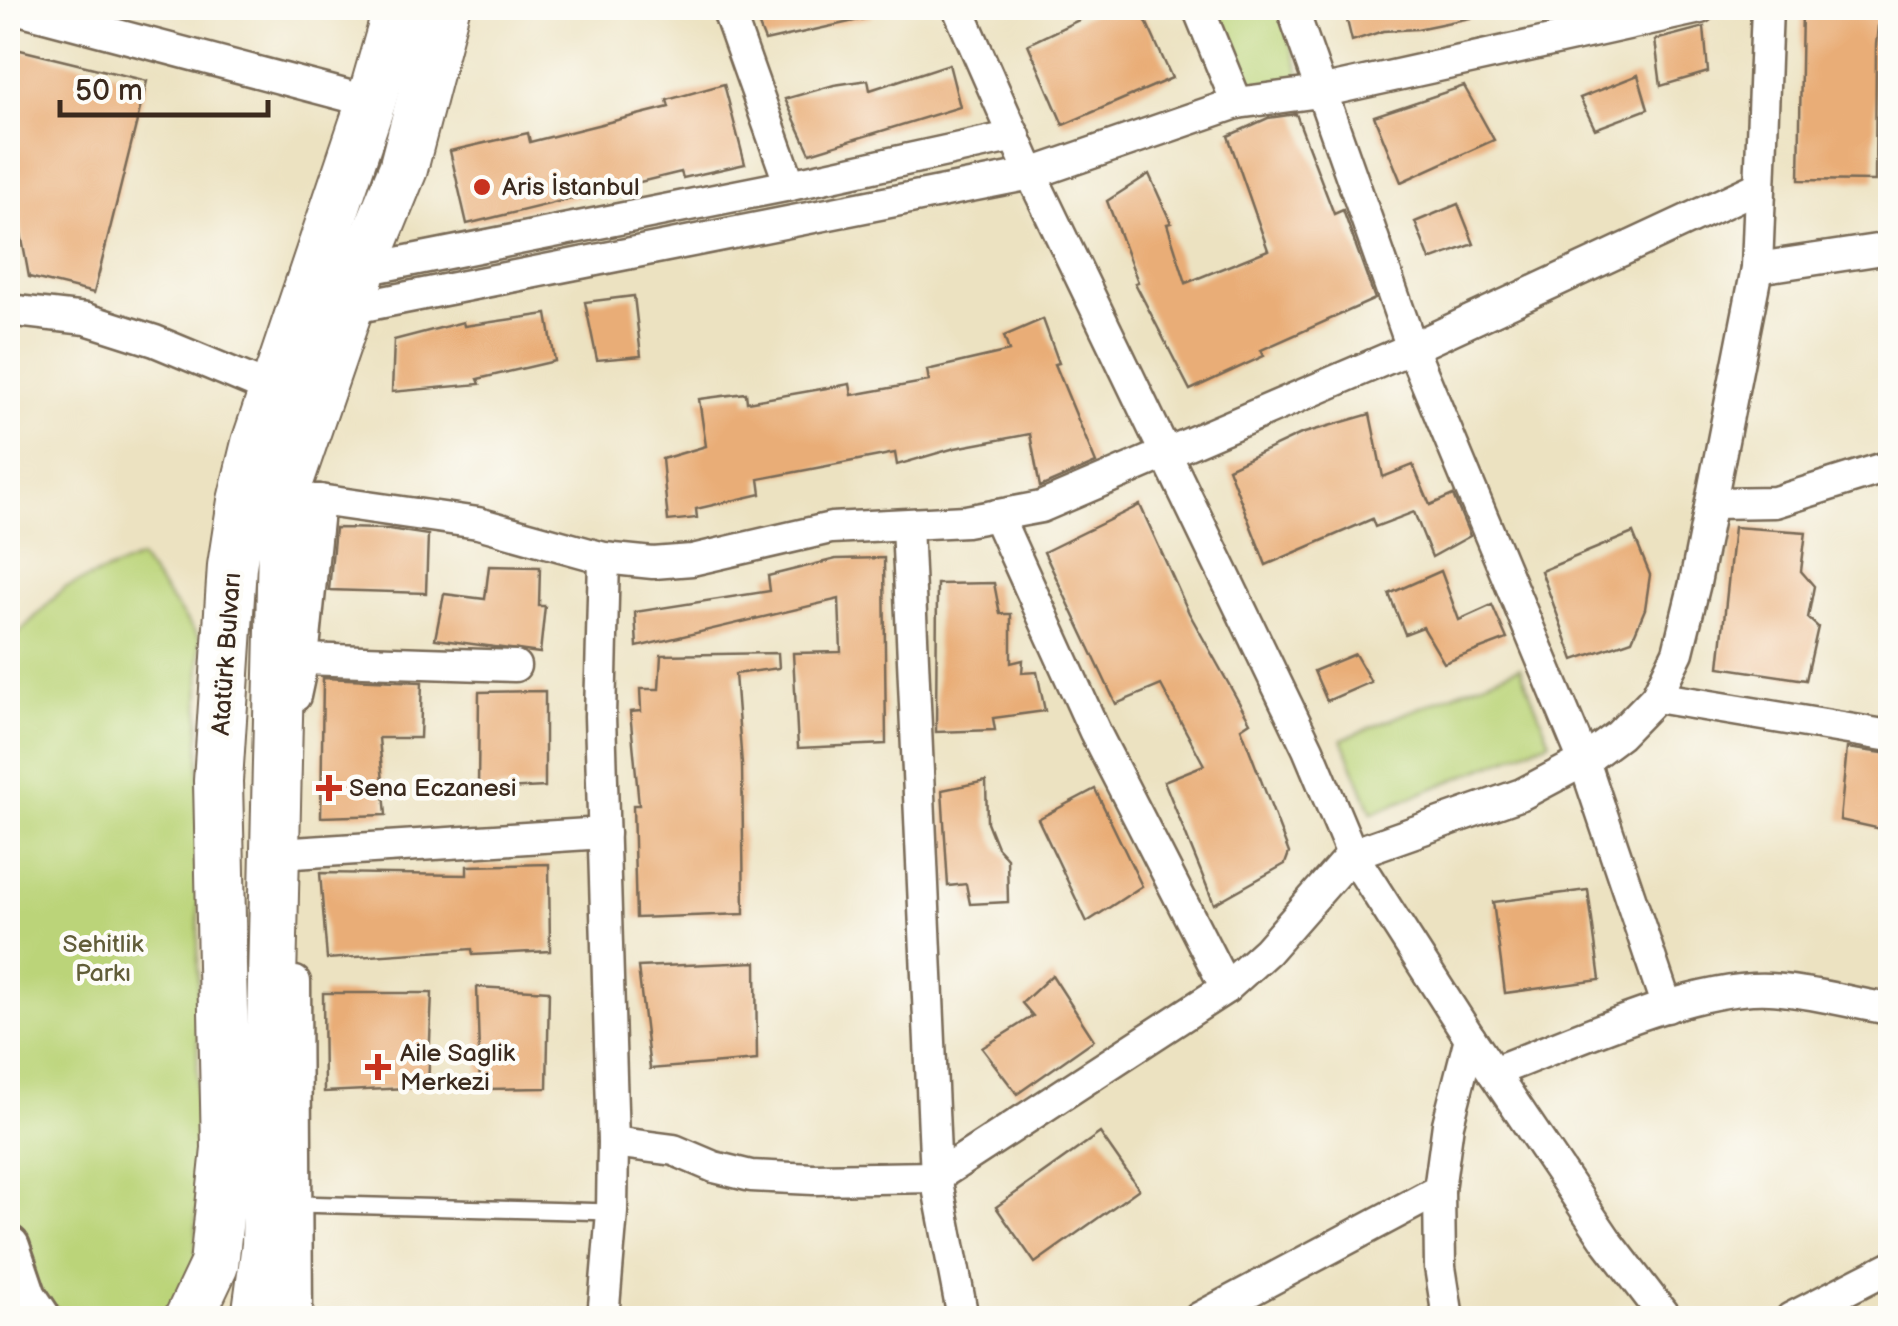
<svg xmlns="http://www.w3.org/2000/svg" width="1898" height="1326" viewBox="0 0 1898 1326" font-family="'Balsamiq Sans',sans-serif">
	<rect width="100%" height="100%" fill="#fdfcf7"/>
	<filter id="ink" filterUnits="userSpaceOnUse"><feTurbulence type="fractalNoise" baseFrequency=".01" numOctaves="2"/><feDisplacementMap in="SourceGraphic" scale="20" xChannelSelector="R" yChannelSelector="G"/><feConvolveMatrix kernelMatrix="1 2 1 2 8 2 1 2 1" color-interpolation-filters="sRGB"/></filter>
	<filter id="wash" filterUnits="userSpaceOnUse"><feTurbulence type="fractalNoise" baseFrequency=".0048" numOctaves="4" result="noise"/><feDisplacementMap in="SourceGraphic" scale="40" xChannelSelector="R" yChannelSelector="G"/><feGaussianBlur stdDeviation="2.25" result="paint"/><feColorMatrix in="noise" values="0 0 0 0 0 0 0 0 0 0 0 0 0 0 0 0 0 1.4 0 .05"/><feComposite in="paint" operator="in"/></filter>
	<g filter="url(#wash)">
		<rect width="100%" height="100%" fill="#ece2c1"/>
		<!-- green -->
		<g fill="#bbd479" stroke="#7b7f4c" stroke-width="2.5">
			<path d="M1212,8H1279L1302,80L1244,88Z"/>
			<path d="M140,558L200,639L196,1273L186,1318H8V644L64,588Z"/>
			<path d="M1520,667L1550,741L1372,813L1342,739Z"/>
		</g>
		<g id="blocks">
			<!-- building -->
			<g fill="#e9ad77">
				<path d="M752,8H871L872,17L765,41Z"/>
				<path d="M1104,8H1140L1172,78L1063,125L1028,44Z"/>
				<path d="M1344,8H1468L1470,18L1417,29L1383,31L1352,41Z"/>
				<path d="M1802,8H1880L1876,45L1875,181L1799,180Z"/>
				<path d="M1704,27L1708,72L1661,86L1655,40Z"/>
				<path d="M8,47L147,81L94,293L29,277L8,163Z"/>
				<path d="M949,64L960,107L810,153L785,99L834,85L868,80L870,90Z"/>
				<path d="M1638,75L1648,109L1595,129L1580,98Z"/>
				<path d="M724,84L745,164L683,178L681,172L467,224L450,151L528,133L530,142L669,107L667,100Z"/>
				<path d="M1464,86L1494,140L1401,182L1374,116Z"/>
				<path d="M1296,114L1334,214L1343,210L1375,299L1261,350L1264,356L1190,390L1135,283L1138,282L1107,201L1149,174L1171,223L1167,224L1186,283L1268,250L1228,136L1268,118Z"/>
				<path d="M1458,204L1474,244L1430,260L1415,222Z"/>
				<path d="M634,296L641,356L597,360L585,302Z"/>
				<path d="M547,314L555,361L478,379L480,384L392,392L394,340L463,322L464,326Z"/>
				<path d="M1043,319L1059,363L1055,364L1096,463L1040,487L1030,434L955,448L897,465L895,453L759,479L761,494L696,509L697,518L668,521L662,459L706,446L699,399L746,393L747,402L850,384L852,395L929,381L927,370L1009,351L1004,336Z"/>
				<path d="M1370,414L1383,477L1413,465L1430,505L1453,495L1470,536L1432,557L1414,512L1375,527L1372,519L1266,565L1228,468L1301,434Z"/>
				<path d="M1140,505L1189,613L1250,722L1241,728L1289,853L1285,864L1214,904L1164,781L1204,765L1161,685L1116,704L1044,552Z"/>
				<path d="M1734,527L1806,532L1801,571L1814,586L1808,618L1818,627L1806,680L1719,667Z"/>
				<path d="M335,528L389,529L428,535L426,593L329,590Z"/>
				<path d="M1633,533L1650,575L1645,609L1632,640L1574,660L1541,571Z"/>
				<path d="M884,558L886,744L798,748L793,653L841,652L839,599L637,647L635,612L770,591L768,576L836,559Z"/>
				<path d="M489,566L540,567L539,606H545L540,653L435,639L444,594L485,599Z"/>
				<path d="M1441,571L1459,620L1492,605L1507,639L1444,663L1423,627L1405,634L1389,594Z"/>
				<path d="M994,583L1000,614H1011V663L1023,660L1022,673L1037,672L1045,711L993,718L995,730L936,732L937,584Z"/>
				<path d="M778,653L779,668L735,674L742,765L744,914L636,918L633,805H639L630,712L641,711L640,689H659L661,655Z"/>
				<path d="M1355,654L1371,682L1327,701L1314,671Z"/>
				<path d="M323,678L422,682L420,738H379L386,815L321,817Z"/>
				<path d="M545,691V787L478,790L479,692Z"/>
				<path d="M1847,748L1890,754V831L1840,820Z"/>
				<path d="M986,781L987,822L997,847L1007,858L1008,902L970,904L966,884L948,886L942,790Z"/>
				<path d="M1095,789L1142,886L1087,922L1038,819Z"/>
				<path d="M549,864L550,951L473,955L472,949L327,959L320,873L467,875V866Z"/>
				<path d="M1588,890L1600,980L1505,993L1493,902Z"/>
				<path d="M756,962L757,1060L650,1069L638,967Z"/>
				<path d="M1052,975L1094,1040L1017,1094L982,1048L1033,1016L1022,1003Z"/>
				<path d="M477,987L549,991L547,1088L480,1089Z"/>
				<path d="M323,993H432L428,1087L324,1092Z"/>
				<path d="M1100,1133L1139,1189L1035,1263L996,1207Z"/>
			</g>
		</g>
	</g>
	<g filter="url(#ink)">
		<use href="#blocks" fill-opacity="0" stroke="#796a57" stroke-width="2.5"/>
		<g fill="none" stroke-linecap="round" stroke-linejoin="round">
			<defs>
				<path id="lane" d="M296,1204L612,1212"/>
				<g id="street">
					<path d="M15,8L371,102"/>
					<path d="M727,8L790,185"/>
					<path d="M958,8L1031,174L1308,749L1352,854L1470,1038L1607,1241L1666,1318"/>
					<path d="M1198,8L1237,103"/>
					<path d="M1292,8L1412,348L1584,761L1667,1007"/>
					<path d="M1757,268L1890,248"/>
					<path d="M352,272L790,185L1015,136"/>
					<path d="M8,310L86,319L155,341L273,390"/>
					<path d="M333,312L1031,174L1237,103L1320,92L1700,8"/>
					<path d="M266,500H319L478,523L604,558L653,563L692,560L831,528L966,521L1041,507L1412,348L1758,187"/>
					<path d="M1712,503L1775,502L1890,466"/>
					<path d="M997,515L1095,732L1226,988"/>
					<path d="M907,525L936,1177L963,1318"/>
					<path d="M303,659L515,666"/>
					<path d="M295,696L303,659L319,500"/>
					<path d="M1656,697L1890,736"/>
					<path d="M294,853L604,833"/>
					<path d="M295,982L297,1318"/>
					<path d="M1493,1072C1568,1044 1691,985 1770,989C1810,991 1851,1003 1890,1009"/>
					<path d="M613,1142L674,1150L714,1167L751,1176L813,1179L936,1177L1226,988L1267,951L1352,854L1522,794L1584,761L1619,735L1656,697L1678,652L1695,583L1757,268L1767,8"/>
					<path d="M1439,1190L1440,1267L1448,1318"/>
					<path d="M603,1318L612,1212L613,1142L600,716L604,558"/>
					<path d="M1199,1318L1439,1190L1448,1124L1470,1038"/>
					<path d="M1791,1318L1890,1267"/>
				</g>
				<path id="secondary" d="M8,1247L25,1297L39,1318"/>
				<g id="primary">
					<path d="M189,1318L214,1265L226,1149L218,781L232,566L242,501L256,443L371,102L398,8"/>
					<path d="M256,1318L266,1245L283,499L361,272L403,169L445,8"/>
				</g>
			</defs>
			<!-- lane casing -->
			<use href="#lane" stroke="#796a57" stroke-width="20"/>
			<!-- street casing -->
			<use href="#street" stroke="#796a57" stroke-width="35"/>
			<!-- secondary casing -->
			<use href="#secondary" stroke="#796a57" stroke-width="48"/>
			<!-- primary casing -->
			<use href="#primary" stroke="#796a57" stroke-width="52"/>
			<!-- lane -->
			<use href="#lane" stroke="#fff" stroke-width="15"/>
			<!-- street -->
			<use href="#street" stroke="#fff" stroke-width="30"/>
			<!-- secondary -->
			<use href="#secondary" stroke="#fff" stroke-width="42"/>
			<!-- primary -->
			<use href="#primary" stroke="#fff" stroke-width="48"/>
		</g>
	</g>
	<!-- markers -->
	<g fill="#c8321e" stroke="#fdfcf7" stroke-width="4">
		<circle cx="482" cy="187" r="10"/>
		<path d="M324 773h10v10h10v10h-10v10h-10v-10h-10v-10h10z"/>
		<path d="M373 1052h10v10h10v10h-10v10h-10v-10h-10v-10h10z"/>
	</g>
	<g text-anchor="middle" dominant-baseline="central" stroke-width="9" stroke-linejoin="round" paint-order="stroke">
		<!-- poi labels -->
		<g font-size="25" fill="#3b2a1e" stroke="#fdfcf7" text-anchor="start">
			<text x="502" y="187">Aris İstanbul</text>
			<text x="349" y="788">Sena Eczanesi</text>
			<text x="400" y="1053">Aile Saglik<tspan x="400" dy="29">Merkezi</tspan></text>
		</g>
		<!-- street labels -->
		<g font-size="25" fill="#3b2a1e" stroke="#fdfcf7">
			<text transform="translate(227 654) rotate(-86)">Atatürk Bulvarı</text>
		</g>
		<!-- park labels -->
		<g font-size="25" fill="#615d39" stroke="#fdfcf7">
			<text x="103" y="944">Sehitlik<tspan x="103" dy="29">Parkı</tspan></text>
		</g>
	</g>
	<!-- margin -->
	<rect width="1898" height="1326" fill="none" stroke="#fdfcf7" stroke-width="40"/>
	<!-- scale -->
	<path d="M60 100v15h208v-15" fill="none" stroke="#3b2a1e" stroke-width="5"/>
	<text x="75" y="100" font-size="30" fill="#3b2a1e" stroke="#fdfcf7" stroke-width="8" paint-order="stroke">50 m</text>
</svg>
